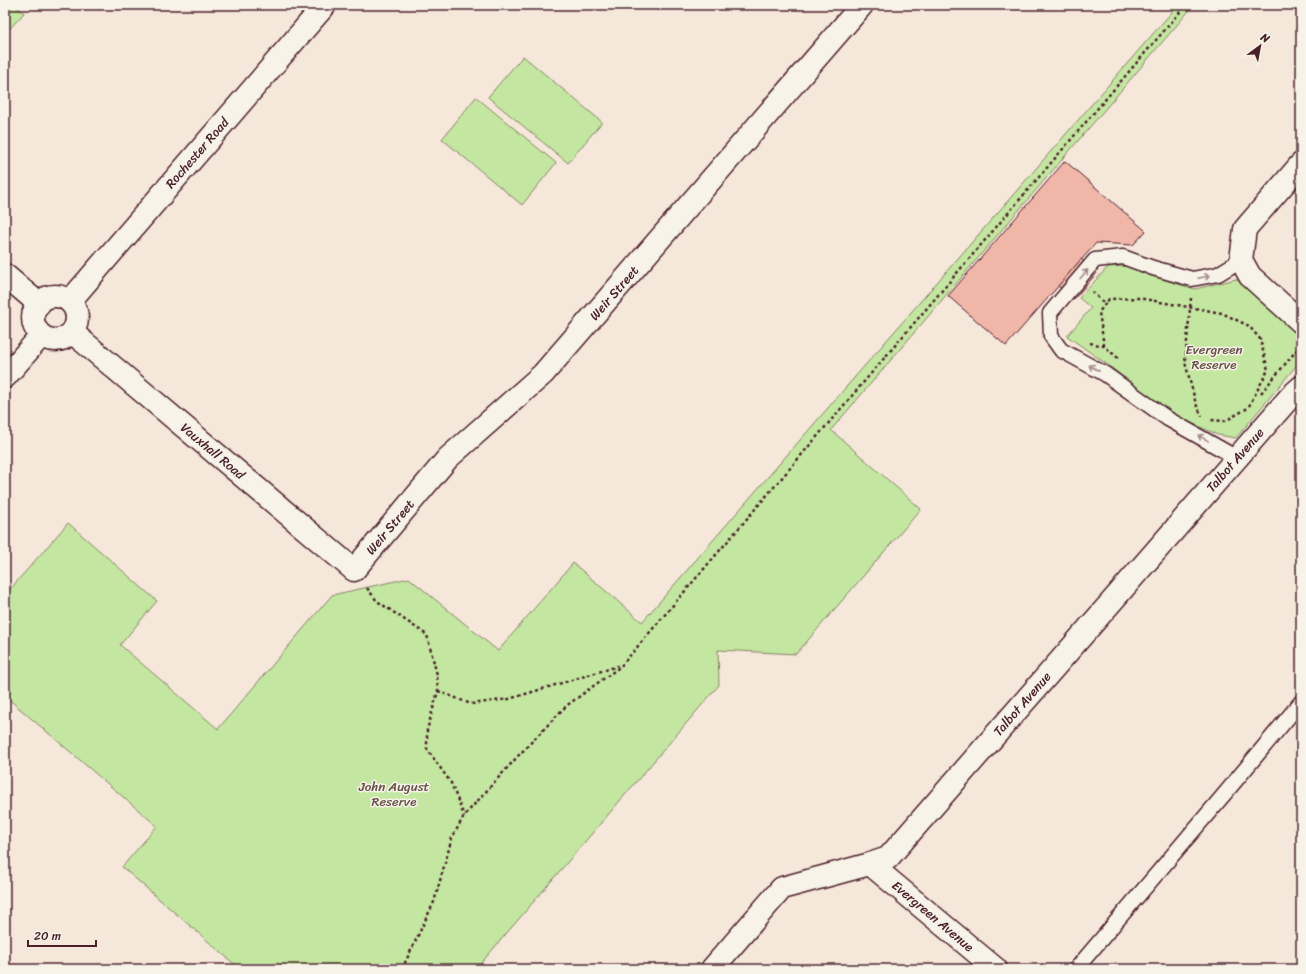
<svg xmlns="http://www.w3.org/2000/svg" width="1306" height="974" viewBox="0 0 1306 974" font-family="Sriracha,sans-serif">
	<rect width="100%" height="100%" fill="#f6e7db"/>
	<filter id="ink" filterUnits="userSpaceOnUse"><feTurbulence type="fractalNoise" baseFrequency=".025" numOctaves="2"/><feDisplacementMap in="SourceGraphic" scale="8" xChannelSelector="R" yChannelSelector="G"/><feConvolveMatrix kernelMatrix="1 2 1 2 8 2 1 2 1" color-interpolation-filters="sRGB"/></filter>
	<g filter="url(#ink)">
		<!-- green -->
		<g fill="#c3e7a0" stroke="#868366">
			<path d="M5,5H15L24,13L5,34Z"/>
			<path d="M1178,5H1194L831,430L921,509L796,654L718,650L719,685L476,969H240L122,867L157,826L5,696V595L68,523L157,601L120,645L218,729L332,595L409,578L498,651L573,563L642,622Z"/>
			<path d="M523,56L602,122L568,163L488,97Z"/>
			<path d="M476,97L556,163L522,205L442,139Z"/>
			<path d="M1127,266L1148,275L1195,289L1236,279L1301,336V360L1236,438L1218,435L1170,413L1108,365L1067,336L1091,308L1079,298L1108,267Z"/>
		</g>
		<!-- building -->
		<g fill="#f0b7a9" stroke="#4a1f2b">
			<path d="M1065,161L1146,231L1133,245L1096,243L1006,346L948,296Z"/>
			<path d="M1081,259L1097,273L1074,299L1058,286Z"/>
		</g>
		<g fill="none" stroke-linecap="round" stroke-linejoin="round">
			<defs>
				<g id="service">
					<path d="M1237,458L1168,419L1105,374L1061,350L1051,336L1050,313L1095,260L1123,257L1153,268L1192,279L1218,274L1241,260"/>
					<path d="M1076,969L1227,791L1301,702"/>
				</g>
				<g id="minor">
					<path d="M1301,164L1245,229L1241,260L1250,276L1301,322"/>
					<path d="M5,275L39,304"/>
					<circle cx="55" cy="318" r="22"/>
					<path d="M70,301L325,5"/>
					<path d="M73,333L354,570L448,458L543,374L862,5"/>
					<path d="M5,377L41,336"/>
					<path d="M870,864L996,969"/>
					<path d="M712,969L782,888L870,864L888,858L1291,396L1301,387"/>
				</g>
			</defs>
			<!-- service casing -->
			<use href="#service" stroke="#4a1f2b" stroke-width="17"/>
			<!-- minor casing -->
			<use href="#minor" stroke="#4a1f2b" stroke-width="25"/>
			<!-- path -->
			<g stroke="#4a1f2b" stroke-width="2.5" stroke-dasharray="3 3" stroke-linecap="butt">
				<path d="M1092,292L1105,304"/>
				<path d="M1191,298L1185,362L1196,404L1202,416"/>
				<path d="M1090,343L1104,346L1118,358"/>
				<path d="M1104,346L1099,312L1109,299L1138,298L1222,313L1249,326L1260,339L1268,370L1248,408L1225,421L1210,420"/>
				<path d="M1261,393L1301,345"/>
				<path d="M367,588L377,601L427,635L437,675L438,691L427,730V749L451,783L464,816"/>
				<path d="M438,691L471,704L509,699L618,666"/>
				<path d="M402,969L434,902L452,838L464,816L518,756L566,706L621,666L1186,5"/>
			</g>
			<!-- service -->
			<use href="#service" stroke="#f7f3e8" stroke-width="14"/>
			<!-- minor -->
			<use href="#minor" stroke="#f7f3e8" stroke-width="22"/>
		</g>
		<!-- one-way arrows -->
		<defs><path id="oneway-shaft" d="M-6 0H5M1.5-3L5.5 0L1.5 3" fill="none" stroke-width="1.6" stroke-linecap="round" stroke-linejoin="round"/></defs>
		<g stroke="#a0898a">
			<use href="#oneway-shaft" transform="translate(1084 274) rotate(-50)"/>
			<use href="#oneway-shaft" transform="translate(1204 277) rotate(-12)"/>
			<use href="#oneway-shaft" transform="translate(1094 368) rotate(-150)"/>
			<use href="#oneway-shaft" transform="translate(1203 438) rotate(-151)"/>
		</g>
	</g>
	<g text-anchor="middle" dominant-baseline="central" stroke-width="3" stroke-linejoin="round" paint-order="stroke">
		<!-- street labels -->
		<g font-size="13" fill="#4a1f2b" stroke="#f7f3e8">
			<text transform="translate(197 153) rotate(-49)">Rochester Road</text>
			<text transform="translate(614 293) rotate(-49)">Weir Street</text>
			<text transform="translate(213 451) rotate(40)">Vauxhall Road</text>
			<text transform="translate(1235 460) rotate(-49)">Talbot Avenue</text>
			<text transform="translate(390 527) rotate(-50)">Weir Street</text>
			<text transform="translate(1022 704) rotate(-49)">Talbot Avenue</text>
			<text transform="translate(933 916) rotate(40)">Evergreen Avenue</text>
		</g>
		<!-- park labels -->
		<g font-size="13" fill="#685148" stroke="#f7f3e8">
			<text x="1214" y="349">Evergreen<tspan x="1214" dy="15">Reserve</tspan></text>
			<text x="394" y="786">John August<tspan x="394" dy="15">Reserve</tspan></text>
		</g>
	</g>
	<!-- margin -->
	<rect width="1306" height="974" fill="none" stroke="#f7f3e8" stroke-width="20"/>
	<rect x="10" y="10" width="1286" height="954" fill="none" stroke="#4a1f2b" stroke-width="1.5" filter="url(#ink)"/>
	<!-- north arrow -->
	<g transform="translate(1260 46) rotate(32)" stroke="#f7f3e8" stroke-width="3" paint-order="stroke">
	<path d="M0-3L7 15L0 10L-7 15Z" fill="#4a1f2b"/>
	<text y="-6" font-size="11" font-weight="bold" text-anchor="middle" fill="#4a1f2b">N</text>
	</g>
	<!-- scale -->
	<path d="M28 940v6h68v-6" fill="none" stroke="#4a1f2b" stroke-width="2"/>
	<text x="34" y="940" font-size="12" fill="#4a1f2b" stroke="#f7f3e8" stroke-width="3" paint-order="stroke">20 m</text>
</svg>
